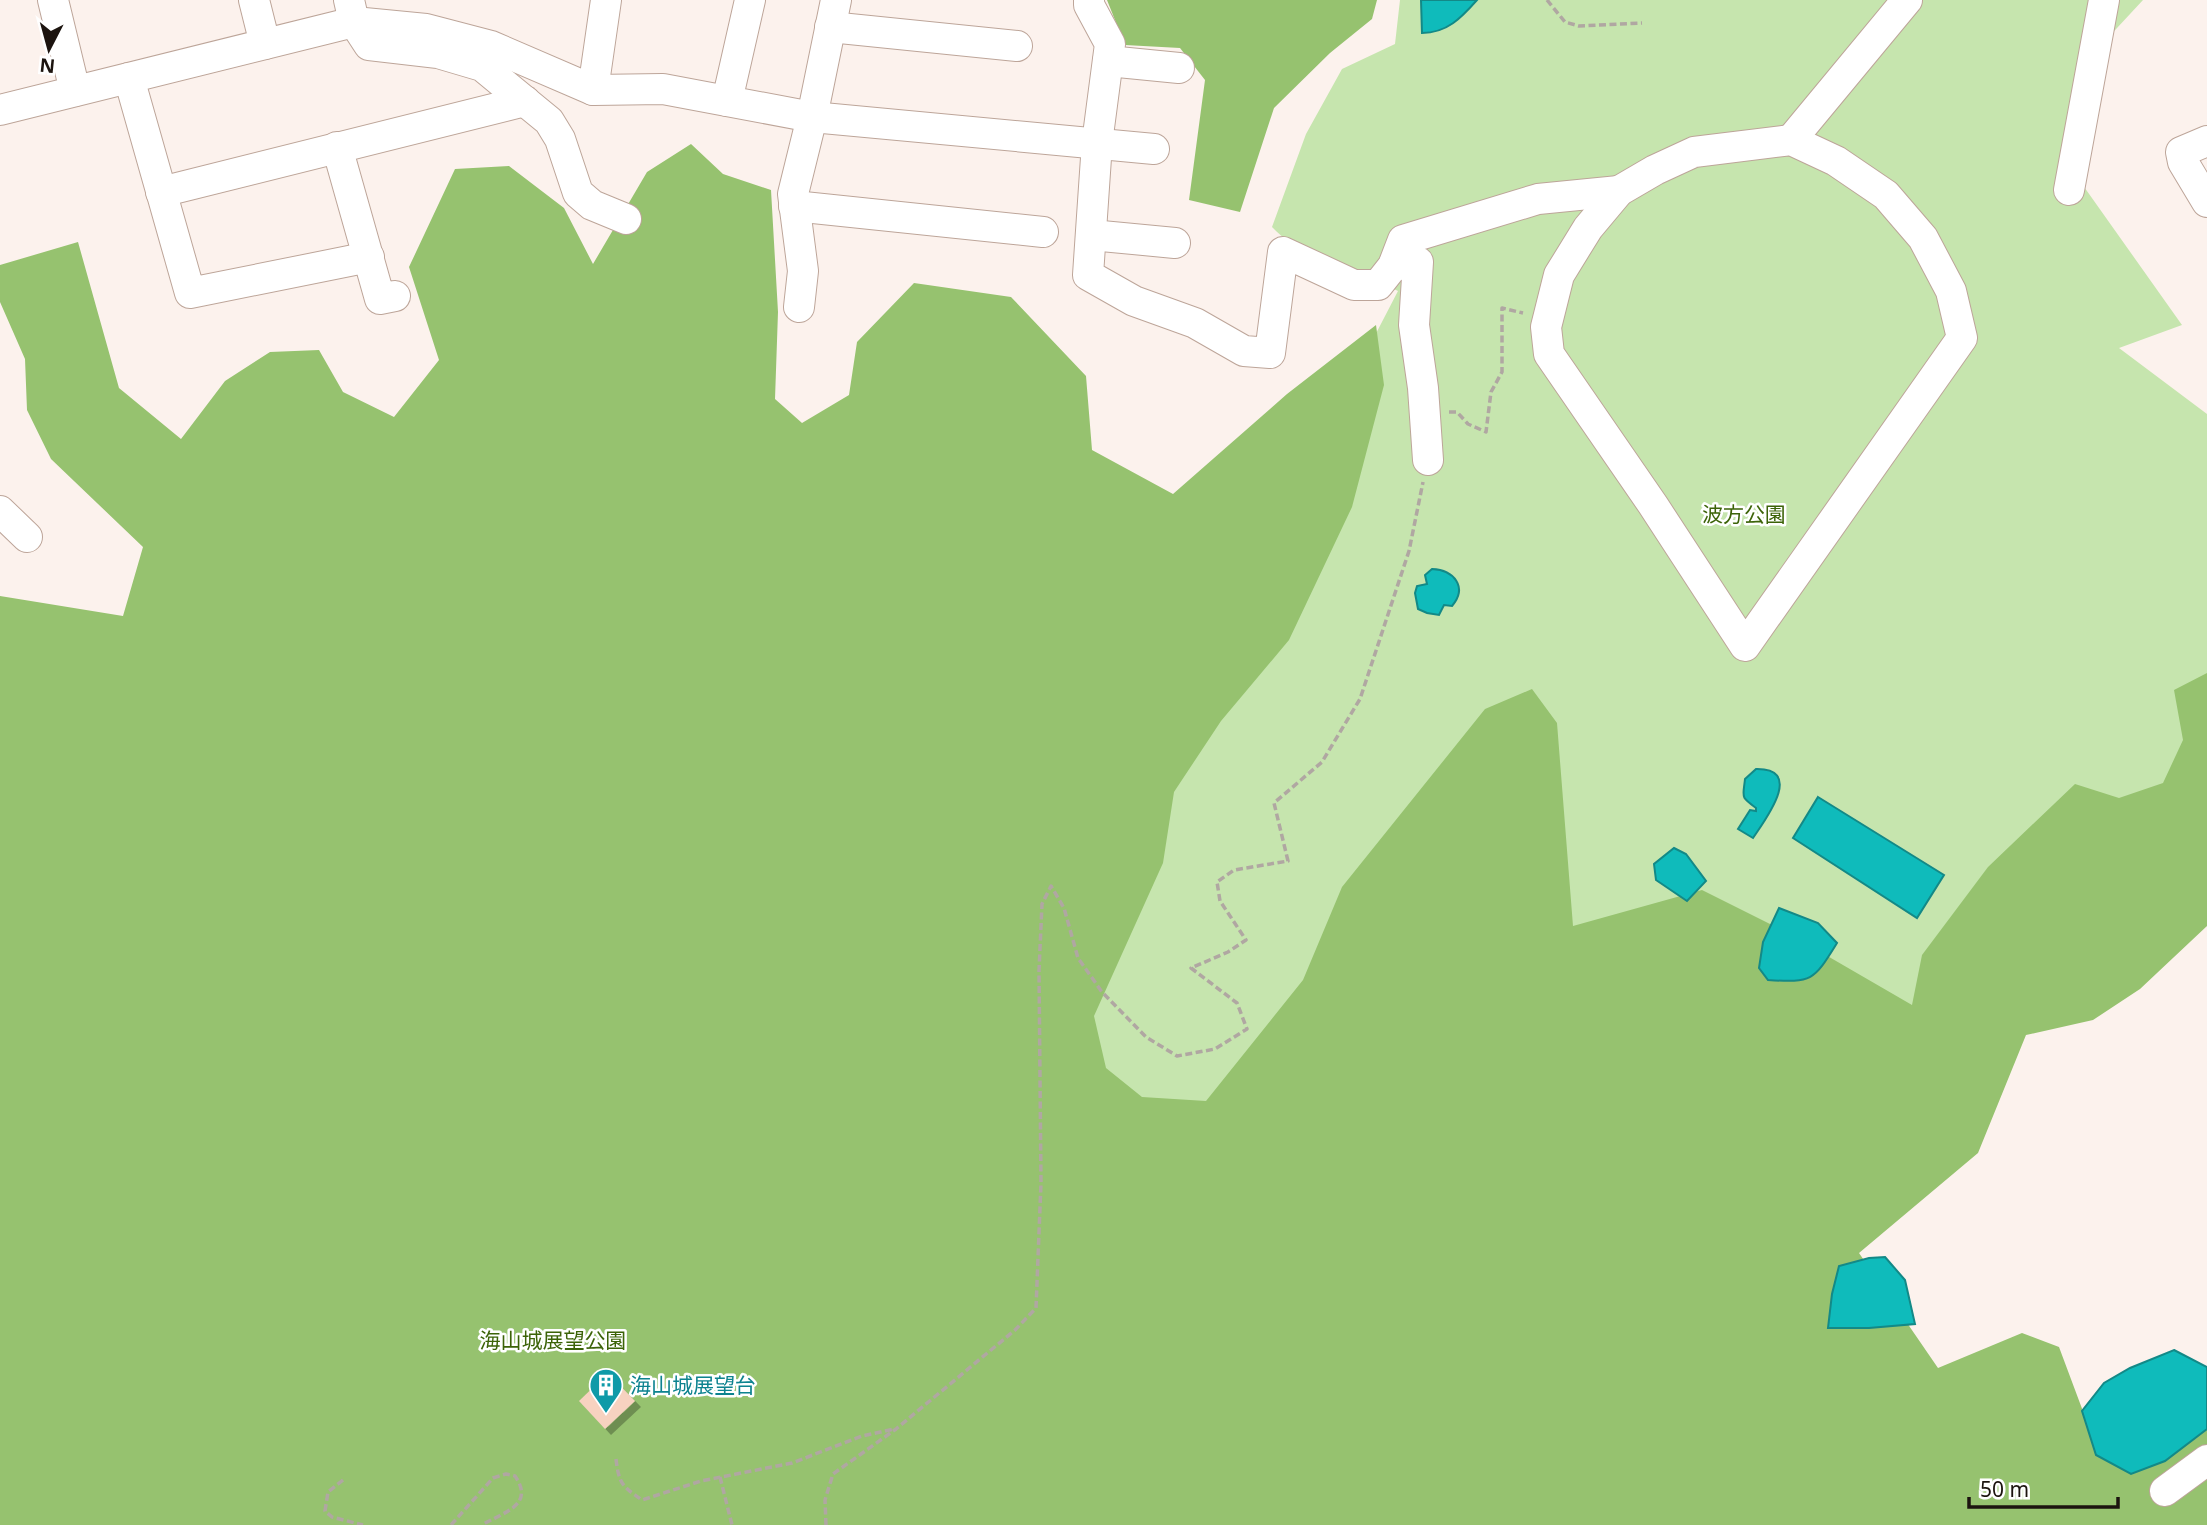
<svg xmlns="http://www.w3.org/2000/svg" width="2207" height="1525" viewBox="0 0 2207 1525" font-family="'Noto Sans','Noto Sans JP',sans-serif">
	<defs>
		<filter id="shadow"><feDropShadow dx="6" dy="6" stdDeviation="0" flood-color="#0004"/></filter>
	</defs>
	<rect width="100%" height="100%" fill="#fcf2ed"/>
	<!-- green -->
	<path fill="#c6e5ae" d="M1400,0H2143L2104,42L2082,184L2182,325L2119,348L2207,414V712L2143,846L1922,1048L1105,1214L966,861L1241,594L1398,291C1357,270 1305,262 1272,227L1306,134L1342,69L1395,44Z"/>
	<!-- forest -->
	<g fill="#96c26f">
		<path d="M1107,0H1377L1372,19L1330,53L1274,108L1240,212L1189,200L1205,80L1180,48L1125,45Z"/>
		<path d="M691,144L723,174L771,190L778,312L775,399L802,423L849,395L857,342L914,283L1011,297L1086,376L1092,450L1173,494L1287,394L1376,325L1384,385L1352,507L1289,640L1221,721L1174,792L1163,863L1094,1016L1106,1068L1142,1097L1206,1101L1303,980L1342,887L1485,709L1532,689L1557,723L1573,926L1702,890L1786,932L1912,1005L1922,955L1988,867L2075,784L2119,798L2163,783L2183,740L2174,690L2207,673V926L2140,989L2093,1020L2026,1035L1978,1153L1859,1253L1938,1368L2022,1333L2059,1347L2087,1422L2207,1410V1525H0V596L123,616L143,547L51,459L27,410L25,359L0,302V265L78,242L119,388L181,439L225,381L270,352L319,350L343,392L394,417L439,360L409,267L455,169L509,166L564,208L593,264L647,172Z"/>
	</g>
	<!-- water -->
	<g fill="#0fbbbb" stroke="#138987" stroke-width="2">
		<path d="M1421,0H1477C1461,18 1447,33 1422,33Z"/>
		<path d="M1432,569C1454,570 1468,587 1452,606L1444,605L1439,615L1427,613L1418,609L1415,593L1417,586L1427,584L1425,575Z"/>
		<path d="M1756,769C1805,768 1765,820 1753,838L1738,829L1750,810L1756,811V808C1740,796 1743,798 1745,779Z"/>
		<path d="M1818,797L1944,875L1917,918L1793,838Z"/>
		<path d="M1674,848L1686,854L1706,881L1687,901L1656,880L1654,864Z"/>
		<path d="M1779,908L1818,923L1837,943C1814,980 1813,983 1768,980L1759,968L1763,942Z"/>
		<path d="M1885,1257L1905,1280L1915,1324L1869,1328H1828L1832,1294L1839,1266L1869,1258Z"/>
		<path d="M2174,1350L2207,1367V1429L2165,1461L2131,1474L2096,1455L2082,1411L2104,1383L2130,1368Z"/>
	</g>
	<!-- building -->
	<path fill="#f7d2c0" filter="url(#shadow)" d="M608,1373L635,1401L605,1429L579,1401Z"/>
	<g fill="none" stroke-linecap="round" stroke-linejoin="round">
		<defs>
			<g id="minor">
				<path d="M53,0L75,91"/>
				<path d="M254,0L265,44"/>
				<path d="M349,0L354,22L369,45L438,53L482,66L549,121L560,139L578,193L592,205L626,219"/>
				<path d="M1089,0V5L1110,44L1097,143L1088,275L1134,301L1195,323L1244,351L1270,353L1283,252L1354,285H1378L1393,266L1403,240L1538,199L1619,191"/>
				<path d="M830,27L1017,46"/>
				<path d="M1108,61L1179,68"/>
				<path d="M129,78L190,293L369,257"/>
				<path d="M593,90L606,0"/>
				<path d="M727,101L750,0"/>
				<path d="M0,110L354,22L426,29L491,46L593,90L663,89L812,117L1154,149"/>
				<path d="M1791,140L1836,161L1886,195L1923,238L1951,291L1962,338L1745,646L1653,505L1549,354L1546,327L1559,275L1588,228L1619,191L1655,170L1694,152Z"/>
				<path d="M1791,140L1907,0"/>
				<path d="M2207,141L2181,152L2183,162L2207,202"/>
				<path d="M337,147L380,299L395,296"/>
				<path d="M2069,190L2104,0"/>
				<path d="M161,192L525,101"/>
				<path d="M794,206L1043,232"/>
				<path d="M1091,235L1175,243"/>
				<path d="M1393,266L1418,262L1414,325L1423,388L1428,460"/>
				<path d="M799,307L803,271L793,194L812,117L836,0"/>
				<path d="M0,511L27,537"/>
				<path d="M2165,1491L2207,1460"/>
			</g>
		</defs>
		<!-- minor casing -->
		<use href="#minor" stroke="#bda599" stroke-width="32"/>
		<!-- path -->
		<g stroke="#b0a7a2" stroke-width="3.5" stroke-dasharray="7 3.5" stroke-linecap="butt">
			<path d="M1547,0L1565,22L1579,26L1642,23"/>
			<path d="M1449,412H1457L1468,424L1486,432L1491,392L1502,372V308L1523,313"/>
			<path d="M616,1459C619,1484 622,1486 642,1500L701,1481L792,1463L862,1436L894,1429"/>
			<path d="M720,1477L732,1525"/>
			<path d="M343,1480L328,1492L325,1511L332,1517L363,1525"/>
			<path d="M451,1525L493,1478L506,1474L515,1476C536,1506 501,1513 482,1525"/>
			<path d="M826,1525L825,1500L833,1474L896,1429L1015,1330L1036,1308L1041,1183L1039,971L1042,904L1051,886L1064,908L1078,958L1102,992L1146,1037L1177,1056L1215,1049L1247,1029L1237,1003L1191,968L1228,952L1246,940L1220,901L1217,882L1234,870L1288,861L1274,803L1322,762L1360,699L1409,551L1423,482"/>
		</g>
		<!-- minor -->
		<use href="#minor" stroke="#fff" stroke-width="30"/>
	</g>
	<!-- icons -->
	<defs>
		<symbol id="building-pin" viewBox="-11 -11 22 30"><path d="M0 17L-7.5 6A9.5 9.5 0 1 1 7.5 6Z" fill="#0f9aa8" stroke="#fff"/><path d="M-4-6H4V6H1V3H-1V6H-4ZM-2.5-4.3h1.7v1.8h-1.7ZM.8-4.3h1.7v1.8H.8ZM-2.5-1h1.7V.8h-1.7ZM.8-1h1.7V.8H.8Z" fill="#fff"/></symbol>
	</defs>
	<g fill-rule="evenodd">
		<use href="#building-pin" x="587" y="1366" width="38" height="52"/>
	</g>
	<g text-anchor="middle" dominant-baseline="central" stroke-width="5" stroke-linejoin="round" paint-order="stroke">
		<!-- park labels -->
		<g font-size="21" fill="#3c6308" stroke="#fff">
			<text x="1744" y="514">波方公園</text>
			<text x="553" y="1340">海山城展望公園</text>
		</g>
		<!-- culture labels -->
		<g font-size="21" fill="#0d838f" stroke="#fff" text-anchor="start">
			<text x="630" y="1385">海山城展望台</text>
		</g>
	</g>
	<!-- north arrow -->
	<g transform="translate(49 49) rotate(186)" stroke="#ffffff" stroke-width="5" paint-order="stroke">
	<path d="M0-5L12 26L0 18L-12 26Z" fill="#1c140f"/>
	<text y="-10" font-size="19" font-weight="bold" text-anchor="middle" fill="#1c140f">N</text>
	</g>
	<!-- scale -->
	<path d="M1969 1497v10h149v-10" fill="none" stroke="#1c140f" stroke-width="3.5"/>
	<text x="1980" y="1497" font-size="21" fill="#1c140f" stroke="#ffffff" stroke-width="5" paint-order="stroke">50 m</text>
</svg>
